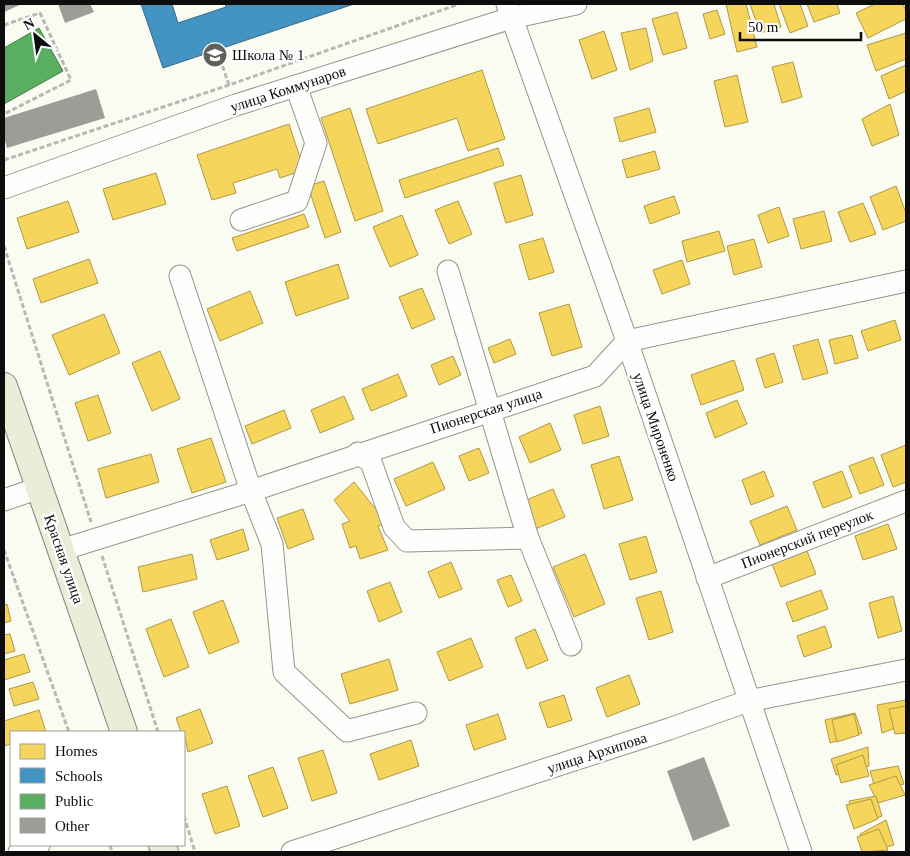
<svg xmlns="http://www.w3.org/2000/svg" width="910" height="856" viewBox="0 0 910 856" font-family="'Times New Roman',serif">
	<rect width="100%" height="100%" fill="#fafbf1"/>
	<!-- homes -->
	<g fill="#f6d55c" stroke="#b09944">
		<path d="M726,4H746L757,47L737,52Z"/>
		<path d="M750,4H774L781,27L760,33Z"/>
		<path d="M779,4H800L808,26L790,33Z"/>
		<path d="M807,4H837L840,13L814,22Z"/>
		<path d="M875,4H903L906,11V19L868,38L856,13Z"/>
		<path d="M717,10L725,34L710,39L703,14Z"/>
		<path d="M677,12L687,48L663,55L652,19Z"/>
		<path d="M646,28L653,61L630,70L621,33Z"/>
		<path d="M604,31L617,70L592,79L579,40Z"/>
		<path d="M906,33V59L876,71L867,45Z"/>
		<path d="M793,62L802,97L782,103L772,67Z"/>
		<path d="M906,65V91L889,99L881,76Z"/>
		<path d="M482,70L505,139L468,151L457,118L378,144L366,109Z"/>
		<path d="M737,75L748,122L725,127L714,81Z"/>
		<path d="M890,104L899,135L872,146L862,119Z"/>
		<path d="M350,108L383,211L355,221L321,118Z"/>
		<path d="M649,108L656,132L620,142L614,118Z"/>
		<path d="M289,124L304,170L280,178L277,169L233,183L236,193L212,200L197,155Z"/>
		<path d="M498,148L504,165L405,198L399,180Z"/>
		<path d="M655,151L660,169L627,178L622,160Z"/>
		<path d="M156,173L166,204L113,220L103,189Z"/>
		<path d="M521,175L533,215L506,223L494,183Z"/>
		<path d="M324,181L341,232L325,238L308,186Z"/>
		<path d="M896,186L906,213V221L883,230L870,197Z"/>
		<path d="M674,196L680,213L650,224L644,206Z"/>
		<path d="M68,201L79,232L27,249L17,218Z"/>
		<path d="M458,201L472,234L449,244L435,210Z"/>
		<path d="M863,203L876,234L850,242L838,212Z"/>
		<path d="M779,207L789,236L768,243L758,215Z"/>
		<path d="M824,211L832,241L801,249L793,219Z"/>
		<path d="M304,214L309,227L237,251L232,238Z"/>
		<path d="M402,215L418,255L390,267L373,227Z"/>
		<path d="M719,231L725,251L687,262L682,241Z"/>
		<path d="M543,238L554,272L529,280L519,245Z"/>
		<path d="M754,239L762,267L734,275L727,246Z"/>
		<path d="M89,259L98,283L41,303L33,279Z"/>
		<path d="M682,260L690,284L662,294L653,270Z"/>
		<path d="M338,264L349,298L296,316L285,282Z"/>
		<path d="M422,288L435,319L412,329L399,297Z"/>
		<path d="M250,291L263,323L220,341L207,309Z"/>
		<path d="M569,304L582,347L552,356L539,313Z"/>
		<path d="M104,314L120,353L69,375L52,335Z"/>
		<path d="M895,320L901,340L868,351L861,331Z"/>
		<path d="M852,335L858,358L835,364L829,340Z"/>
		<path d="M510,339L516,354L494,363L488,348Z"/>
		<path d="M818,339L828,373L803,380L793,346Z"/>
		<path d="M160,351L180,399L152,411L132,363Z"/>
		<path d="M774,353L783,382L765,388L756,359Z"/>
		<path d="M453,356L461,375L439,385L431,365Z"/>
		<path d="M734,360L744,390L701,405L691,375Z"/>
		<path d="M398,374L407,396L371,411L362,389Z"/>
		<path d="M98,395L111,433L88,441L75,403Z"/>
		<path d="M344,396L354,419L320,433L311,410Z"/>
		<path d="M737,400L747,424L715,438L706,413Z"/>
		<path d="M600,406L609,436L583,444L574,415Z"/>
		<path d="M284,410L291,428L252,444L245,426Z"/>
		<path d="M550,423L561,450L530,463L519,437Z"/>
		<path d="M211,438L226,482L192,493L177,449Z"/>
		<path d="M906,445V482L893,487L881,455Z"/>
		<path d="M479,448L489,473L469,481L459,456Z"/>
		<path d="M151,454L159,482L106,498L98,469Z"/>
		<path d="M619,456L633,500L604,509L591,465Z"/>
		<path d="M873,457L884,485L860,494L849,466Z"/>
		<path d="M433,462L445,489L406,506L394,479Z"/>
		<path d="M764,471L774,496L751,505L742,480Z"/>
		<path d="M842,471L852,497L823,508L813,482Z"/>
		<path d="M354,482L374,507H383L388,523L378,526L388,550L360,559L356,546L350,548L342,524L350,521L334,500Z"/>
		<path d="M553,489L565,517L535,529L524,501Z"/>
		<path d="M787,506L797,530L760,545L750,521Z"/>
		<path d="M303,509L314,539L288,549L277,518Z"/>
		<path d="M888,524L897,549L863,560L855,536Z"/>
		<path d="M243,529L249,550L217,560L210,540Z"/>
		<path d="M646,536L657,572L630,580L619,544Z"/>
		<path d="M807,551L816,574L781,587L772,564Z"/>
		<path d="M192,554L197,579L143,592L138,567Z"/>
		<path d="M585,554L605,604L574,617L553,567Z"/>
		<path d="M451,562L462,589L439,598L428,572Z"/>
		<path d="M511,575L522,601L508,607L497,580Z"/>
		<path d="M390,582L402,612L379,622L367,591Z"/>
		<path d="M821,590L828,609L793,622L786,603Z"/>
		<path d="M661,591L673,632L649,640L636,598Z"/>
		<path d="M893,596L902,631L878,638L869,603Z"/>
		<path d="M223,600L239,642L209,654L193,612Z"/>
		<path d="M7,604L11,621L4,623V605Z"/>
		<path d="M171,619L189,667L164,677L146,629Z"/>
		<path d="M825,626L832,647L804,657L797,636Z"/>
		<path d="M535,629L548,660L527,669L515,638Z"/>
		<path d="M10,634L15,651L4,654V635Z"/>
		<path d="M471,638L483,667L449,681L437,652Z"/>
		<path d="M24,654L30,672L4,680V660Z"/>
		<path d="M389,659L398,690L350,704L341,674Z"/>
		<path d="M629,675L640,704L607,717L596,688Z"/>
		<path d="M33,682L39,699L14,706L9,689Z"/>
		<path d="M564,695L572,720L548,728L539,703Z"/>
		<path d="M906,700V724L882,733L877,705Z"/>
		<path d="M906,706V733L895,734L889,709Z"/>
		<path d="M200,709L213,743L188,752L184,732H181L176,718Z"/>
		<path d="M39,710L46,732H11V744L4,746V721Z"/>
		<path d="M855,713L862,733L830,743L825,720Z"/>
		<path d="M498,714L506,739L474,750L466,725Z"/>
		<path d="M854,714L859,735L837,742L832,720Z"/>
		<path d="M411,740L419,766L379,780L370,754Z"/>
		<path d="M868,747L869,766L836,775L831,759Z"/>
		<path d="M323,750L337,793L312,801L298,758Z"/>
		<path d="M863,755L869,776L841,783L836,765Z"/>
		<path d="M898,766L904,784L876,791L870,771Z"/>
		<path d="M273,767L288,808L263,817L248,776Z"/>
		<path d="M896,776L905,795L878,803L869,785Z"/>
		<path d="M227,786L240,826L215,834L202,794Z"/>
		<path d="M876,796L882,816L856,825L849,801Z"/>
		<path d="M871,799L878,819L854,829L846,805Z"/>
		<path d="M886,820L894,845L866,852L860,834Z"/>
		<path d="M879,829L888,850L862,852L857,837Z"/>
	</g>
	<!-- schools -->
	<path fill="#4393c3" stroke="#336b8c" d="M141,4H172L178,23L226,7L225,4H354L163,68Z"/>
	<!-- public -->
	<path fill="#5aae61" stroke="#437e48" d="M39,28L63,71L4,104V48Z"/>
	<!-- building -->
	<g fill="#9d9d97">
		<path d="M4,4H22L4,12Z"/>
		<path d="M58,4H90L94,12L65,23Z"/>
		<path d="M96,89L105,118L7,148L4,137V118Z"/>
		<path d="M704,757L730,826L693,841L667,771Z"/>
	</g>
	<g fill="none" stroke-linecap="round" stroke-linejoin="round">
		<defs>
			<g id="minor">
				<path d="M507,4L627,341L801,852"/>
				<path d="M4,188L236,105L511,18L576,4"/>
				<path d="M241,220L297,201L316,143L296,86"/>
				<path d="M448,271L528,538L571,645"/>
				<path d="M180,276L251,491L272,544L284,672L347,731L416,713"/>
				<path d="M358,453L371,462L394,527L407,541L528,538"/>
				<path d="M4,500L39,488"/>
				<path d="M61,550L251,491L595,376L627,341L906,281"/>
				<path d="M707,578L906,501"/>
				<path d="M19,852L39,845"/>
				<path d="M292,852L669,729L748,701L906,670"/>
			</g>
			<g id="major">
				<path d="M4,386L124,732"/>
				<path d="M162,845L165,852"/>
			</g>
		</defs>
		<!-- minor casing -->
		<use href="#minor" stroke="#949490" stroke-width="23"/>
		<!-- major casing -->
		<use href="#major" stroke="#81817d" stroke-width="28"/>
		<!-- path -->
		<g stroke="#b8b8b6" stroke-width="3" stroke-dasharray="5 2.5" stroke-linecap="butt">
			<path d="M4,25L40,13L71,80L4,114"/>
			<path d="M220,59L229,85"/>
			<path d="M4,160L229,85L459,4"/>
			<path d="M4,246L91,522"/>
			<path d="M4,550L69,732"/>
			<path d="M102,556L158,732"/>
			<path d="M184,816L195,852"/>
			<path d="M110,845L112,852"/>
		</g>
		<!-- minor -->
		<use href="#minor" stroke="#fefefd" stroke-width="21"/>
		<!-- major -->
		<use href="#major" stroke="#ecedd8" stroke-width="26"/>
	</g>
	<!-- icons -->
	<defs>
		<symbol id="school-disc" viewBox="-11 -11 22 22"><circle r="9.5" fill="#60605d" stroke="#fff"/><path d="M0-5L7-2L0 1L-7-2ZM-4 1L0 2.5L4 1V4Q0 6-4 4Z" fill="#fff"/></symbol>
	</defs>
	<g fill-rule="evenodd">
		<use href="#school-disc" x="201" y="41" width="28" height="28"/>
	</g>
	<g text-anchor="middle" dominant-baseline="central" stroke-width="5" stroke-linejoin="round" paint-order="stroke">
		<!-- poi labels -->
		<g font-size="15" fill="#0d0d0d" stroke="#fff" text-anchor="start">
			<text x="232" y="55">Школа № 1</text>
		</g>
		<!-- street labels -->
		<g font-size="15" fill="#0d0d0d" stroke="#fff">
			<text transform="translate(288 89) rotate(-18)">улица Коммунаров</text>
			<text transform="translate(486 411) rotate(-18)">Пионерская улица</text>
			<text transform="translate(656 427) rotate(71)">улица Мироненко</text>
			<text transform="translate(807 539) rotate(-21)">Пионерский переулок</text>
			<text transform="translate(64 559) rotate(71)">Красная улица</text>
			<text transform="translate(597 753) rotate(-18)">улица Архипова</text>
		</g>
	</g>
	<!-- border -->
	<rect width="910" height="856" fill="none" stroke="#0d0d0d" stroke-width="10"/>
	<!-- legend -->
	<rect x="10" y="731" width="175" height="115" fill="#ffffff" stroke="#9e9e9e"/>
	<rect x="20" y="744" width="25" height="15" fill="#f6d55c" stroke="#9e9e9e"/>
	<text x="55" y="756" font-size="15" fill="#0d0d0d">Homes</text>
	<rect x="20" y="768" width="25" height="15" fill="#4393c3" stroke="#9e9e9e"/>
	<text x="55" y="781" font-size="15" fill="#0d0d0d">Schools</text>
	<rect x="20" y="794" width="25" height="15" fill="#5aae61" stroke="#9e9e9e"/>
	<text x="55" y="806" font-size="15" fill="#0d0d0d">Public</text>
	<rect x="20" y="818" width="25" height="15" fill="#9d9d97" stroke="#9e9e9e"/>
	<text x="55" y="831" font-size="15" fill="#0d0d0d">Other</text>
	<!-- north arrow -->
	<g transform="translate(35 35) rotate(331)" stroke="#ffffff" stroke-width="4" paint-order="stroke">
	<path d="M0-4L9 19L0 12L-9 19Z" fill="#0d0d0d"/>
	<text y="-8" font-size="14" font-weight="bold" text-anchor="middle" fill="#0d0d0d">N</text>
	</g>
	<!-- scale -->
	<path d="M740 32v8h121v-8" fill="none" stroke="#0d0d0d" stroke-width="2.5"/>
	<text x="748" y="32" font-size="15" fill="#0d0d0d" stroke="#ffffff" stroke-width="4" paint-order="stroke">50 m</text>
</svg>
